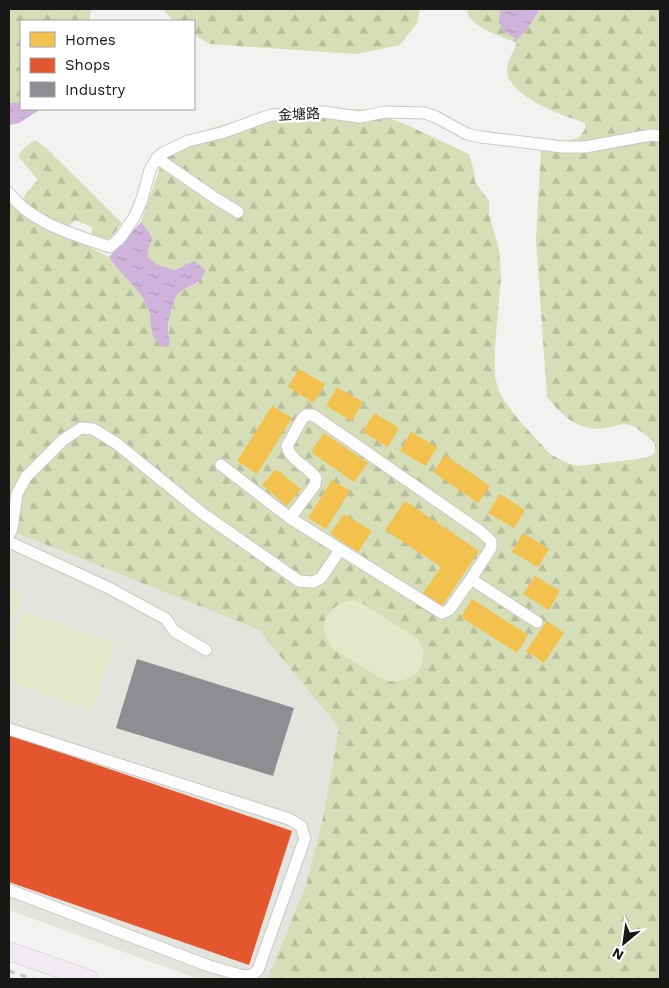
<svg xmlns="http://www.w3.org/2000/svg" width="669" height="988" viewBox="0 0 669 988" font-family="'Work Sans','Noto Sans SC',sans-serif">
	<defs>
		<pattern id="forest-firs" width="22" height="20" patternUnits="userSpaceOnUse" patternTransform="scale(1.25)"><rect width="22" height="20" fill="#d5deb6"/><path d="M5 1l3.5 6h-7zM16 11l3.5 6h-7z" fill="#b6be9c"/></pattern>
		<pattern id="water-ripples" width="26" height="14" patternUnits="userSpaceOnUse" patternTransform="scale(1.25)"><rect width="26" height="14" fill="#d0b3db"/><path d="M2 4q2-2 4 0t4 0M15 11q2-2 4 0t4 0" fill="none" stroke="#b299bb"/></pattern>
	</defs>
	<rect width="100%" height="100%" fill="#f2f3f0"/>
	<!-- built -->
	<path fill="#e3e4dd" d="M9,530L259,630L339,728L323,817L306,886L267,979H198L9,910Z"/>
	<!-- forest -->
	<g fill="url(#forest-firs)">
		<path d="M9,9H91L89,21H21V102L17,104L9,103Z"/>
		<path d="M164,9H420L417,23L400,45L356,54L210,44L194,35V21H174L165,12Z"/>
		<path d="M467,9H500L499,23L528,28L540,9H660V979H267L306,886L323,817L339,728L259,630L9,530V199L70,237L109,257L136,288L147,305L150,316L170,344L168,325L176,295L183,290L199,283L194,261L175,270L157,266L148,257C146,236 161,246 141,222L162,162L170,154L183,145V137L269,111L320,108L382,110L384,116L405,124L469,154L474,171L475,182L489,201V215L499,249L501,277L495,346V378L501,396L518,419L550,454L567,463L577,466L639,459L651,456L655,452V443C647,437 636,425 625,424C619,424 612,427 606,428C579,432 562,416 547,397L536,239L541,149C554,146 566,140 579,138L585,129V123C564,116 511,98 507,72C506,63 514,51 517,43C502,36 467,27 467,9Z"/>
		<path d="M35,140L47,149L122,223L111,238L100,240L92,235V227L75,220L69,226L54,222L22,201L26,193L38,180L18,156L25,147Z"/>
	</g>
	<!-- garden -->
	<g fill="#e2e9cb">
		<path d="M9,588L22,593L9,633Z"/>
		<path d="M354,600L360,602L418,639C434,665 411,687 384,680L333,649C315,626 326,604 354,600Z"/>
		<path d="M23,611L115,643L92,711L9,682V652Z"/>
	</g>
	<!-- water -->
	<g fill="url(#water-ripples)">
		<path d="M500,9H540L528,28L517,40L505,32L499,23Z"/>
		<path d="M21,102V109H41L19,123L10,125L9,124V103Z"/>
		<path d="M141,222C161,246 147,236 148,257L157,265L175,270L194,261L205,270C200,289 188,283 177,295C175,297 169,320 168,324C167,330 170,338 170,344L166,348C145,339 155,320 146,304C137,286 120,274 109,257Z"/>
	</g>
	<!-- homes -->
	<g fill="#f2c14e">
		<path d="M299,369L325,384L314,403L288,387Z"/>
		<path d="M337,387L363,402L352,421L326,406Z"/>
		<path d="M272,406L292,418L257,474L237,461Z"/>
		<path d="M374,413L399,428L388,447L363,432Z"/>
		<path d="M411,432L437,447L426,466L400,451Z"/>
		<path d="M324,433L368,463L354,482L311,452Z"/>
		<path d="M445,455L490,486L478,503L433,472Z"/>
		<path d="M276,469L301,489L287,506L262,485Z"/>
		<path d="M332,480L350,491L326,529L308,518Z"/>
		<path d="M500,494L525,510L514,528L488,513Z"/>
		<path d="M405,501L479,551L442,606L423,593L441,567L385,530Z"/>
		<path d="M344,514L372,531L358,552L330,534Z"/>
		<path d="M523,533L549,549L538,567L512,552Z"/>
		<path d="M535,576L560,591L549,610L523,594Z"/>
		<path d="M472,599L528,635L517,653L461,617Z"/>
		<path d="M547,621L564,633L544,663L526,651Z"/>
	</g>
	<!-- shops -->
	<path fill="#e4572e" d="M9,735L292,831L249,965L9,882Z"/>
	<!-- industry -->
	<path fill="#8d8d92" d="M137,659L294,708L273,776L116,728Z"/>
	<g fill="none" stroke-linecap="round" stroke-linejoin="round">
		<defs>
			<g id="minor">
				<path d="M157,158L215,198L238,212"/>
				<path d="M9,193C32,224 76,235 110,247L121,237L135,216L142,199L150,170L157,158L163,153L188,141L221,133L271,115L323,112L360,117L385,112L425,113L436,117L467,134L481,137L563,147H585L651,135L660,136"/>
				<path d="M221,465L290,518"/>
				<path d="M9,535L12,528L17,494L26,477L63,440L81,428L93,429L116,443L202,513L299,581L313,582L321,578L340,550"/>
				<path d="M9,542L109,588L166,619L174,631L206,650"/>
				<path d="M471,579L449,610L442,613L290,518L315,485L316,478C307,465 291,462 287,446L302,419L306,415H313L480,531L491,541V548L471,579L537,622"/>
				<path d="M9,729L289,819L301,826L305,838L258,970L252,975L244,976L209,966L9,890"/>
			</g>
			<path id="highway" d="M9,951L89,979"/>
		</defs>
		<!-- minor casing -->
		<use href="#minor" stroke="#c8c9c7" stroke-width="13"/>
		<!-- highway casing -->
		<use href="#highway" stroke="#cccdcb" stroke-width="19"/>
		<!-- minor -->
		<use href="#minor" stroke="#fdfdfd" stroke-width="11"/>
		<!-- highway -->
		<use href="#highway" stroke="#f1eaf3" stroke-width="18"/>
		<!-- rail -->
		<path stroke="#bfc0bf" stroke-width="3" stroke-dasharray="6 6" stroke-linecap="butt" d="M9,971L33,979"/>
	</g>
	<g text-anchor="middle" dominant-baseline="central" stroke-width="5" stroke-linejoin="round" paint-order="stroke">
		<!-- street labels -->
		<g font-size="14" fill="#171716" stroke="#fff">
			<text transform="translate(299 114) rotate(-3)">金塘路</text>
		</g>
	</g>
	<!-- border -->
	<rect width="669" height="988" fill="none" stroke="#171716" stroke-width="20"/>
	<!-- legend -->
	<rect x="20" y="20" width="175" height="90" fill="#ffffff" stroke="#a2a2a2"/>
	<rect x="30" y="32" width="25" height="15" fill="#f2c14e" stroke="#a2a2a2"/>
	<text x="65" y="45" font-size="15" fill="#171716">Homes</text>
	<rect x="30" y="58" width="25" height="15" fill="#e4572e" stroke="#a2a2a2"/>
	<text x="65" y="70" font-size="15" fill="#171716">Shops</text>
	<rect x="30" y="82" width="25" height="15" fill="#8d8d92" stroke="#a2a2a2"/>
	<text x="65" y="95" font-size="15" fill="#171716">Industry</text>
	<!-- north arrow -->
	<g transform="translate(624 943) rotate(209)" stroke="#ffffff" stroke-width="4" paint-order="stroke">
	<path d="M0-4L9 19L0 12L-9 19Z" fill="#171716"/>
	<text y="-8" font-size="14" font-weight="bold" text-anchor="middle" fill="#171716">N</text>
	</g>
</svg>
